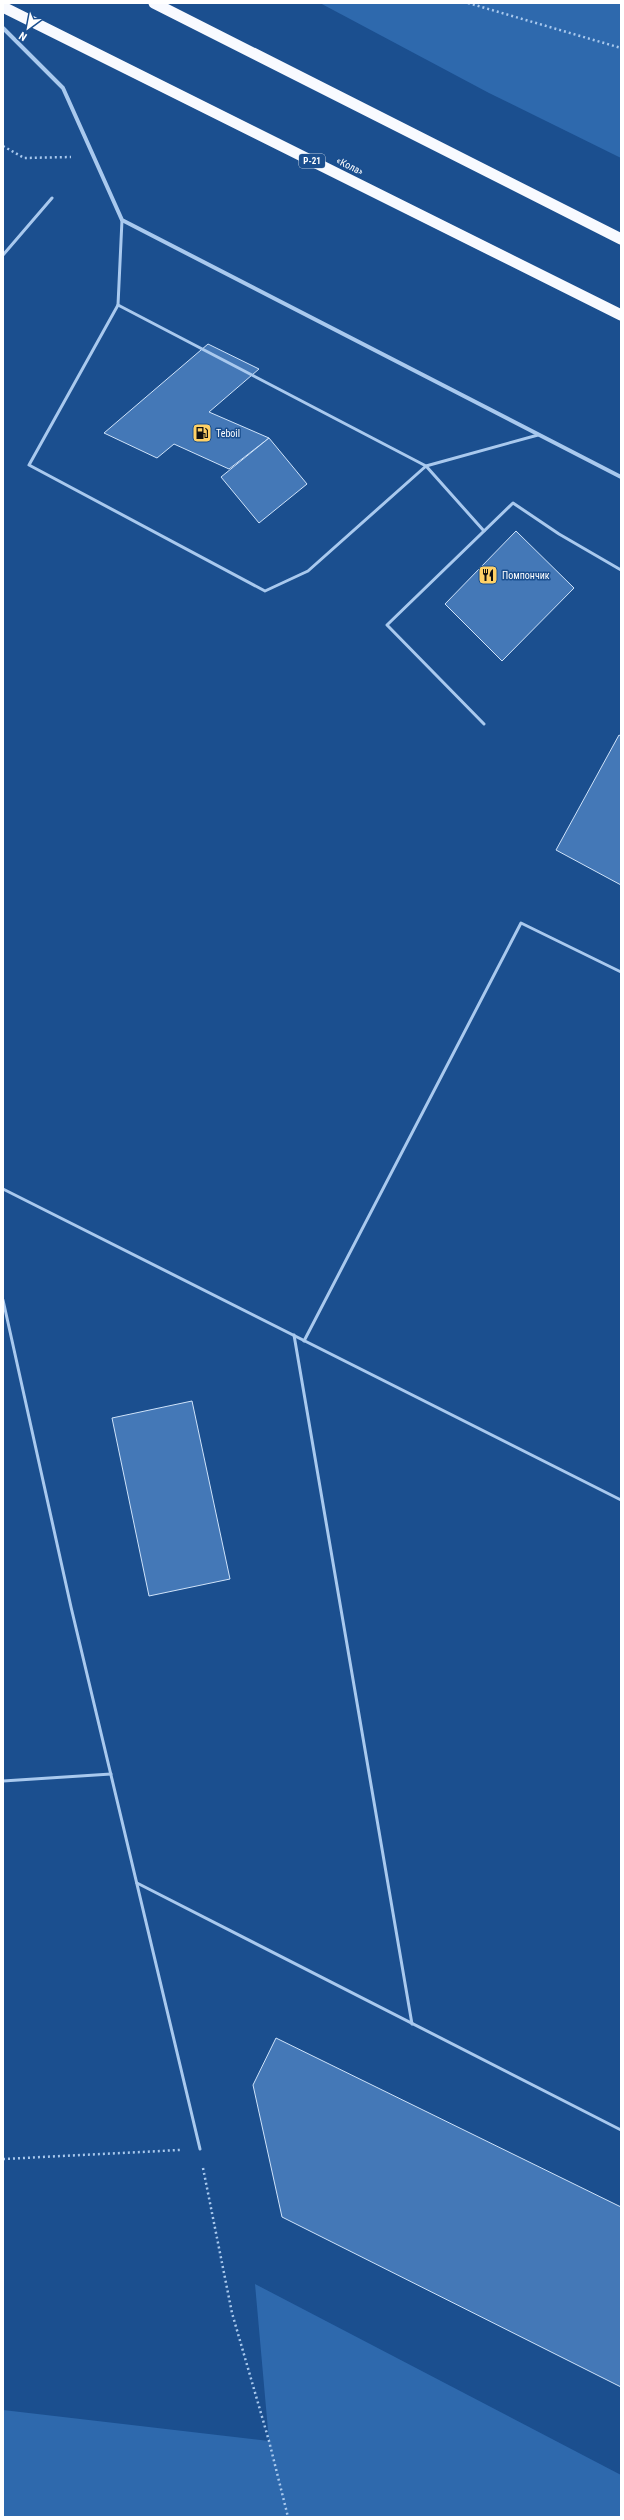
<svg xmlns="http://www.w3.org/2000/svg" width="624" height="2520" viewBox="0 0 624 2520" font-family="'Roboto Condensed',sans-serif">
	<rect width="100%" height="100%" fill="#1b4f8f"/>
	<!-- green -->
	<g fill="#2e69ad">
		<path d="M320,3H621V158L489,93Z"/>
		<path d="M255,2284L621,2475V2517H3V2410L269,2441Z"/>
	</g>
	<!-- building -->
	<g fill="#4478b7" stroke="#cfe3fa">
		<path d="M208,344L259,369L209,412L269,438L229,469L174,444L157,458L104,433Z"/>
		<path d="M269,438L307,484L259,523L221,477Z"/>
		<path d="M516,531L574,588L502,661L445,604Z"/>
		<path d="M619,735L621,736V885L556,850Z"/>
		<path d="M192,1401L230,1579L149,1596L112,1418Z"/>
		<path d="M276,2038L621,2207V2387L282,2217L253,2085Z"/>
	</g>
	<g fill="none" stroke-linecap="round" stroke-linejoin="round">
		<!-- path -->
		<g stroke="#a9c9ee" stroke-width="2.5" stroke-dasharray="2 3" stroke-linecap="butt">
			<path d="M468,3L621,48"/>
			<path d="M3,146L24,158L71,157"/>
			<path d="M3,2159L180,2150"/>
			<path d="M203,2168L232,2313L269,2441L288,2517"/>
		</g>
		<!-- service -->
		<g stroke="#a9c9ee" stroke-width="3">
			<path d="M122,220L118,305L426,466L538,435"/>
			<path d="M3,255L52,198"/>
			<path d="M118,305L29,465L265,591L308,571L426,466L484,531"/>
			<path d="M484,724L387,625L513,503L559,534L621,570"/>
			<path d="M3,1189L621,1500"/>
			<path d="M3,1300L71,1607L200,2149"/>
			<path d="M294,1335L412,2024"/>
			<path d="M304,1341L521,923L621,972"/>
			<path d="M3,1781L111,1774"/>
			<path d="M137,1883L621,2130"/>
		</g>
		<!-- minor -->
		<path stroke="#a9c9ee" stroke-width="4" d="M3,28L63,88L122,220L621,477"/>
		<!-- trunk -->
		<g stroke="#f8faff" stroke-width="11">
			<path d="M154,3L621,239"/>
			<path d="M3,7L621,315"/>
		</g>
	</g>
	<!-- icons -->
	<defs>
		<symbol id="fuel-square" viewBox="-11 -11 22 22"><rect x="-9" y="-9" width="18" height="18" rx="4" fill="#ffd166" stroke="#1b4f8f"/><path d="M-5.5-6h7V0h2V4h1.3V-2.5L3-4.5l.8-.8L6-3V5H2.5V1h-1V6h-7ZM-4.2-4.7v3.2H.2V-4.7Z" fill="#111"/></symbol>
		<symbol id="restaurant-square" viewBox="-11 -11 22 22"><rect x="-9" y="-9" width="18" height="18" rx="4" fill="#ffd166" stroke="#1b4f8f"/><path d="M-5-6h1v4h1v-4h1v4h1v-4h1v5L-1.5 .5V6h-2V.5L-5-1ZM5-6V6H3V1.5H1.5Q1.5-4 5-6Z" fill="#111"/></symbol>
	</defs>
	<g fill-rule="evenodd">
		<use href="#fuel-square" x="191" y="422" width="22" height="22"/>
		<use href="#restaurant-square" x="477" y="564" width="22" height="22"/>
	</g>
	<g text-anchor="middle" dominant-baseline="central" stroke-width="3" stroke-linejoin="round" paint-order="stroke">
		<!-- shield labels -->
		<rect fill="#1b4f8f" stroke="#bbcadd" stroke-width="1" x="299" y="154" width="26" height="14" rx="3"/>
		<g font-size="9" font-weight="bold" fill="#fff">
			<text x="312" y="161">Р-21</text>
		</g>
		<!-- street labels -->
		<g font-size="10" fill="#fff" stroke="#1b4f8f">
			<text transform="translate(350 166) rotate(26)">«Кола»</text>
		</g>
		<!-- poi labels -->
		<g font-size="10" fill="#fff" stroke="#1b4f8f" text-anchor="start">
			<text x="216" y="433">Teboil</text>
			<text x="502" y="575">Помпончик</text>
		</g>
	</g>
	<!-- border -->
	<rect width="624" height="2520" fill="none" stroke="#ffffff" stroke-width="8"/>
	<!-- north arrow -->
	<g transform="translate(28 28) rotate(212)" stroke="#1b4f8f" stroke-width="3" paint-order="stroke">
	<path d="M0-3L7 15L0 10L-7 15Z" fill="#ffffff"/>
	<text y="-6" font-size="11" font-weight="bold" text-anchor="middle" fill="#ffffff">N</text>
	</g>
</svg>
